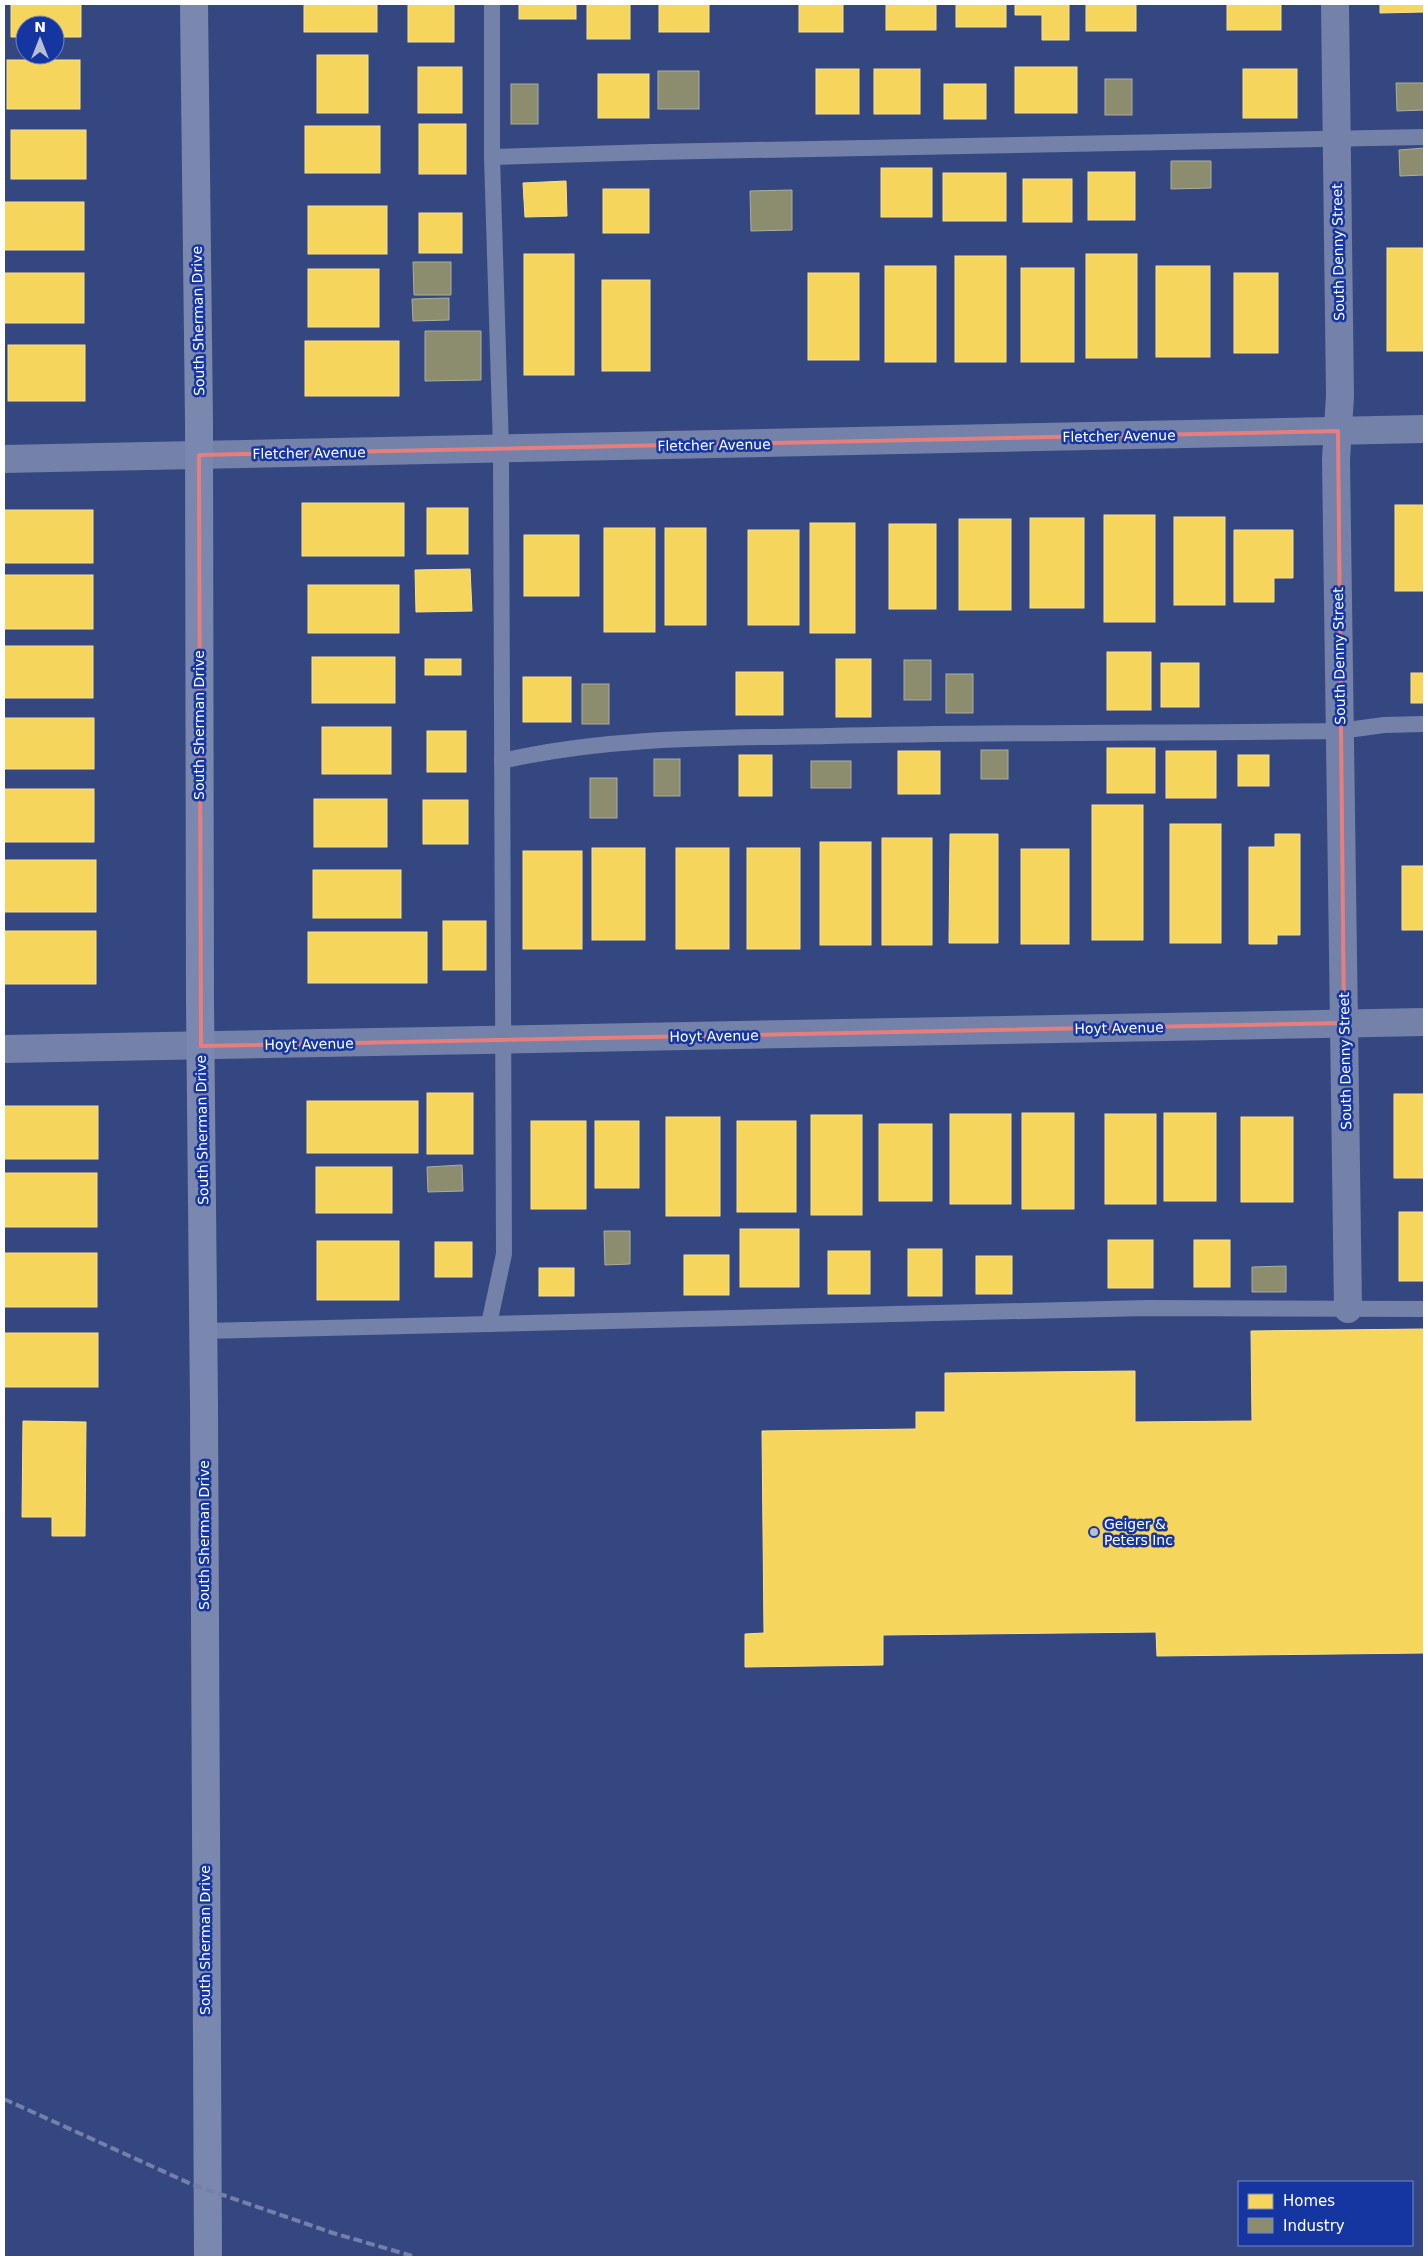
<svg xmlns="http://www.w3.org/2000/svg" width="1428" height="2261" viewBox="0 0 1428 2261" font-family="'DejaVu Sans',sans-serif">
	<rect width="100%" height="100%" fill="#344780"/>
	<!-- homes -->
	<g fill="#f6d55c" stroke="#f9e28d">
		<path d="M11,4H81V37H55V25H25V37H11Z"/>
		<rect x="304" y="4" width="73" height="28"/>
		<rect x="408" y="4" width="46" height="38"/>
		<rect x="519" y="4" width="57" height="15"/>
		<rect x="587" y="4" width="43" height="35"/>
		<rect x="659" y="4" width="50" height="28"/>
		<rect x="799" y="4" width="44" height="28"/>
		<rect x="886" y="4" width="50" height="26"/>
		<rect x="956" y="4" width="50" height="23"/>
		<path d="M1015,4H1069V40H1042V15H1015Z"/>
		<rect x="1086" y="4" width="50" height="27"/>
		<rect x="1227" y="4" width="54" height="26"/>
		<path d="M1380,4H1424V12L1380,13Z"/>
		<rect x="317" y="55" width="51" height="58"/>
		<rect x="7" y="60" width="73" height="49"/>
		<rect x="418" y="67" width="44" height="46"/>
		<rect x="1015" y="67" width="62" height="46"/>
		<rect x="816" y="69" width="43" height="45"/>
		<rect x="874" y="69" width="46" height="45"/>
		<rect x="1243" y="69" width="54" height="49"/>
		<rect x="598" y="74" width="51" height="44"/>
		<rect x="944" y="84" width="42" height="35"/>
		<rect x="419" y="124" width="47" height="50"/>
		<rect x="305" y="126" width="75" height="47"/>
		<rect x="11" y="130" width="75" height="49"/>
		<rect x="881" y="168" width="51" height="49"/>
		<rect x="1088" y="172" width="47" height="48"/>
		<rect x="943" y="173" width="63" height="48"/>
		<rect x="1023" y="179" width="49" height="43"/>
		<path d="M566,181L567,216L525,217L523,183Z"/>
		<rect x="603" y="189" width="46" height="44"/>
		<rect x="4" y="202" width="80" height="48"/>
		<rect x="308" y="206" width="79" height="48"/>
		<rect x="419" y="213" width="43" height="40"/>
		<rect x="1387" y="248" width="37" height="103"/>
		<rect x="524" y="254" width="50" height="121"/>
		<rect x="1086" y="254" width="51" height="104"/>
		<rect x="955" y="256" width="51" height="106"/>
		<rect x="885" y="266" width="51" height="96"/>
		<rect x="1156" y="266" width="54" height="91"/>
		<rect x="1021" y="268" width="53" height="94"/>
		<rect x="308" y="269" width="71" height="58"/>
		<rect x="4" y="273" width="80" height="50"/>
		<rect x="808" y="273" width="51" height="87"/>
		<rect x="1234" y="273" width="44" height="80"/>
		<rect x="602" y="280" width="48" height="91"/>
		<rect x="305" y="341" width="94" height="55"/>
		<rect x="8" y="345" width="77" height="56"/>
		<rect x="302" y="503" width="102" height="53"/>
		<rect x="1395" y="505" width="29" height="86"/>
		<rect x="427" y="508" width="41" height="46"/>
		<rect x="4" y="510" width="89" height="53"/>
		<rect x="1104" y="515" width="51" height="107"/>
		<rect x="1174" y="517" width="51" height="88"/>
		<rect x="1030" y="518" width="54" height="90"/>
		<rect x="959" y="519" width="52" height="91"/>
		<rect x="810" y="523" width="45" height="110"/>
		<rect x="889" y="524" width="47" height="85"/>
		<rect x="604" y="528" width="51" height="104"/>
		<rect x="665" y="528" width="41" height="97"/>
		<rect x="748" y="530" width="51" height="95"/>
		<path d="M1234,530H1293V578H1274V602H1234Z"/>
		<rect x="524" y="535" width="55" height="61"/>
		<path d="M470,569L472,611L416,612L415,570Z"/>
		<rect x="4" y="575" width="89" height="54"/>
		<rect x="308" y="585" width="91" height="48"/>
		<rect x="4" y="646" width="89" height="52"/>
		<rect x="1107" y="652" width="44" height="58"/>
		<rect x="312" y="657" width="83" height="46"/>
		<rect x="425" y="659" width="36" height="16"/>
		<rect x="836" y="659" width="35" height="58"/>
		<rect x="1161" y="663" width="38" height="44"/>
		<rect x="736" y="672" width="47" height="43"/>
		<rect x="1411" y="673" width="13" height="30"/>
		<rect x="523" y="677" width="48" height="45"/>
		<rect x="4" y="718" width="90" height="51"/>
		<rect x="322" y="727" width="69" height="47"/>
		<rect x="427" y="731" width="39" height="41"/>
		<rect x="1107" y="748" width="48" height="45"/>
		<rect x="898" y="751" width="42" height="43"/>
		<rect x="1166" y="751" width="50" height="47"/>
		<rect x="739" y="755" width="33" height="41"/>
		<rect x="1238" y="755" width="31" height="31"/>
		<rect x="4" y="789" width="90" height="53"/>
		<rect x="314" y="799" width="73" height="48"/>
		<rect x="423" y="800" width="45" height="44"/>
		<rect x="1092" y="805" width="51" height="135"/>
		<rect x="1170" y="824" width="51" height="119"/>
		<path d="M950,834H998V943H949Z"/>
		<path d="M1275,834H1300V935H1277V944H1249V847H1275Z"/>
		<rect x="882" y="838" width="50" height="107"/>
		<rect x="820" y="842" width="51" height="103"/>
		<rect x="592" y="848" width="53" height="92"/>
		<rect x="676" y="848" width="53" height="101"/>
		<rect x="747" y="848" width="53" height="101"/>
		<rect x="1021" y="849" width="48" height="95"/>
		<rect x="523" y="851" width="59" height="98"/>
		<rect x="4" y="860" width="92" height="52"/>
		<rect x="1402" y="866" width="22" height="64"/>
		<rect x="313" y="870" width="88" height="48"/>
		<rect x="443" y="921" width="43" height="49"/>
		<rect x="4" y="931" width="92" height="53"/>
		<rect x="308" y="932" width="119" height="51"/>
		<rect x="427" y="1093" width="46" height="61"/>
		<rect x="1394" y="1094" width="30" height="84"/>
		<rect x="307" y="1101" width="111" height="52"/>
		<rect x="4" y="1106" width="94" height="53"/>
		<rect x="1022" y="1113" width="52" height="96"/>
		<rect x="1164" y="1113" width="52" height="88"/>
		<rect x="950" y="1114" width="61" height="90"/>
		<rect x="1105" y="1114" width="51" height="90"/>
		<rect x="811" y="1115" width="51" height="100"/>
		<rect x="666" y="1117" width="54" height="99"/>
		<rect x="1241" y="1117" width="52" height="85"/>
		<rect x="531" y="1121" width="55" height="88"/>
		<rect x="595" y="1121" width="44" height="67"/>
		<rect x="737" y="1121" width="59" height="91"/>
		<rect x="879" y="1124" width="53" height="77"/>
		<rect x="316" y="1167" width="76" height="46"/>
		<rect x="4" y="1173" width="93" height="54"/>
		<rect x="1399" y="1212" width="25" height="69"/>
		<rect x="740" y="1229" width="59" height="58"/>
		<rect x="1108" y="1240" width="45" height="48"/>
		<rect x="1194" y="1240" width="36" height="47"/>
		<rect x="317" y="1241" width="82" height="59"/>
		<rect x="435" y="1242" width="37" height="35"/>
		<rect x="908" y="1249" width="34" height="47"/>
		<rect x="828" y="1251" width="42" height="43"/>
		<rect x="4" y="1253" width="93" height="54"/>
		<rect x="684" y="1255" width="45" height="40"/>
		<rect x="976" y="1256" width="36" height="38"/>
		<rect x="539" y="1268" width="35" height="28"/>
		<path d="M1424,1329V1653L1157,1656L1156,1632L883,1635V1665L745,1667V1634L764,1633L762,1431L916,1429V1412H945V1373L1135,1371V1422L1252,1421L1251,1331Z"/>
		<rect x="4" y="1333" width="94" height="54"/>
		<path d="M23,1421L86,1422L85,1536H52V1517H22Z"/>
	</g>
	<!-- industry -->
	<g fill="#8c8c6e" stroke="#aeae9a">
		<rect x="658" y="71" width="41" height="38"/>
		<rect x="1105" y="79" width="27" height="36"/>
		<path d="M1396,83H1424V110L1397,111Z"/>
		<rect x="511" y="84" width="27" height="40"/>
		<path d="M1424,148V175L1400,176L1399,150Z"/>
		<path d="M1171,161H1211V188L1171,189Z"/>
		<path d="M792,190V230L751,231L750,191Z"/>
		<path d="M413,262H451V295H414Z"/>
		<path d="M449,298V320L413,321L412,299Z"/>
		<path d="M425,331H481V380L425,381Z"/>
		<rect x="904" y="660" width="27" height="40"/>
		<rect x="946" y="674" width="27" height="39"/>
		<rect x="582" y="684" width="27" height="40"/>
		<rect x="981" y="750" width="27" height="29"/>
		<rect x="654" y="759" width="26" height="37"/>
		<rect x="811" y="761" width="40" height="27"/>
		<rect x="590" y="778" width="27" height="40"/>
		<path d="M462,1165L463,1191L428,1192L427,1167Z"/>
		<path d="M604,1231H630V1264L605,1265Z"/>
		<path d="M1286,1266V1292H1252V1267Z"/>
	</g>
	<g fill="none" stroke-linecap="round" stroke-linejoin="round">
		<!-- lane -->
		<g stroke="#7481a9" stroke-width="16">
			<path d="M492,157L653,152L1424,137"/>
			<path d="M502,761C609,736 720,738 829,736C1000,732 1170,733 1340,731L1384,725L1424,724"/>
			<path d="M489,1324L504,1254L501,449L492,157V4"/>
			<path d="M203,1331L1146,1308L1424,1309"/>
		</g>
		<!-- street -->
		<g stroke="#7481a9" stroke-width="28">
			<path d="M1335,4L1340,396L1336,459L1348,1309"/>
			<path d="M4,459L1424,429"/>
			<path d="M4,1049L1424,1022"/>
		</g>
		<!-- secondary -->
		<path stroke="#7a87ae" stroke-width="28" d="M194,4L199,422L200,1002L204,1406L208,2257"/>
		<!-- rail -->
		<path stroke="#7480a8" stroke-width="4" stroke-dasharray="9 4" stroke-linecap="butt" d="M4,2099L191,2184L333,2233L416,2257"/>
	</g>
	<!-- marked area -->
	<path fill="none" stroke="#e67e7e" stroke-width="4" stroke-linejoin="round" d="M1338,431L1344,1023L201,1046L199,455Z"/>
	<!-- markers -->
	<circle fill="#b8bfd3" stroke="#1536a0" stroke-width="2" cx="1094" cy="1532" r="5"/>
	<g text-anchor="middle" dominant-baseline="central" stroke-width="5" stroke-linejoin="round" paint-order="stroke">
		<!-- street labels -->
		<g font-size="14" fill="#fff" stroke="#1536a0">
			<text transform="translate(1338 252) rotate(-91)">South Denny Street</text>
			<text transform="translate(198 321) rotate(-91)">South Sherman Drive</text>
			<text transform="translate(1119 436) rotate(-1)">Fletcher Avenue</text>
			<text transform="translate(714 445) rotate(-1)">Fletcher Avenue</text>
			<text transform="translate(309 453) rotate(-1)">Fletcher Avenue</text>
			<text transform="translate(1339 656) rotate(-91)">South Denny Street</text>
			<text transform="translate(199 725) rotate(-90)">South Sherman Drive</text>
			<text transform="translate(1119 1028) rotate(-1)">Hoyt Avenue</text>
			<text transform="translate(714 1036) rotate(-1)">Hoyt Avenue</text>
			<text transform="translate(309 1044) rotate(-1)">Hoyt Avenue</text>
			<text transform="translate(1345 1061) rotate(-91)">South Denny Street</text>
			<text transform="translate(202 1130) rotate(-91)">South Sherman Drive</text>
			<text transform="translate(204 1535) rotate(-90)">South Sherman Drive</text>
			<text transform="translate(205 1940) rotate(-90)">South Sherman Drive</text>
		</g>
		<!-- poi labels -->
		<g font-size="14" fill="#fff" stroke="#1536a0" text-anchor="start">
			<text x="1104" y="1524">Geiger &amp;<tspan x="1104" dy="16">Peters Inc</tspan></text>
		</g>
	</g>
	<!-- border -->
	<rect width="1428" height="2261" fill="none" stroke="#ffffff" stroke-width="10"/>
	<!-- legend -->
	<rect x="1238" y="2181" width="175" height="65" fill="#1536a0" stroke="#7386c6"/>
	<rect x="1248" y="2194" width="25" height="15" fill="#f6d55c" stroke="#7386c6"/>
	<text x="1283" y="2206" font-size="15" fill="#ffffff">Homes</text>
	<rect x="1248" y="2218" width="25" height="15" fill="#8c8c6e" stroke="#7386c6"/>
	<text x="1283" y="2231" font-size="15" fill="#ffffff">Industry</text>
	<!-- north arrow -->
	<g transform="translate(40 40)"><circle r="24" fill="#1536a0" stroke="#7386c6"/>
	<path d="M0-4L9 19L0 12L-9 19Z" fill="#b8bfd3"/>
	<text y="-8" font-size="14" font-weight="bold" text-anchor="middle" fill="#ffffff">N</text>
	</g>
</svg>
